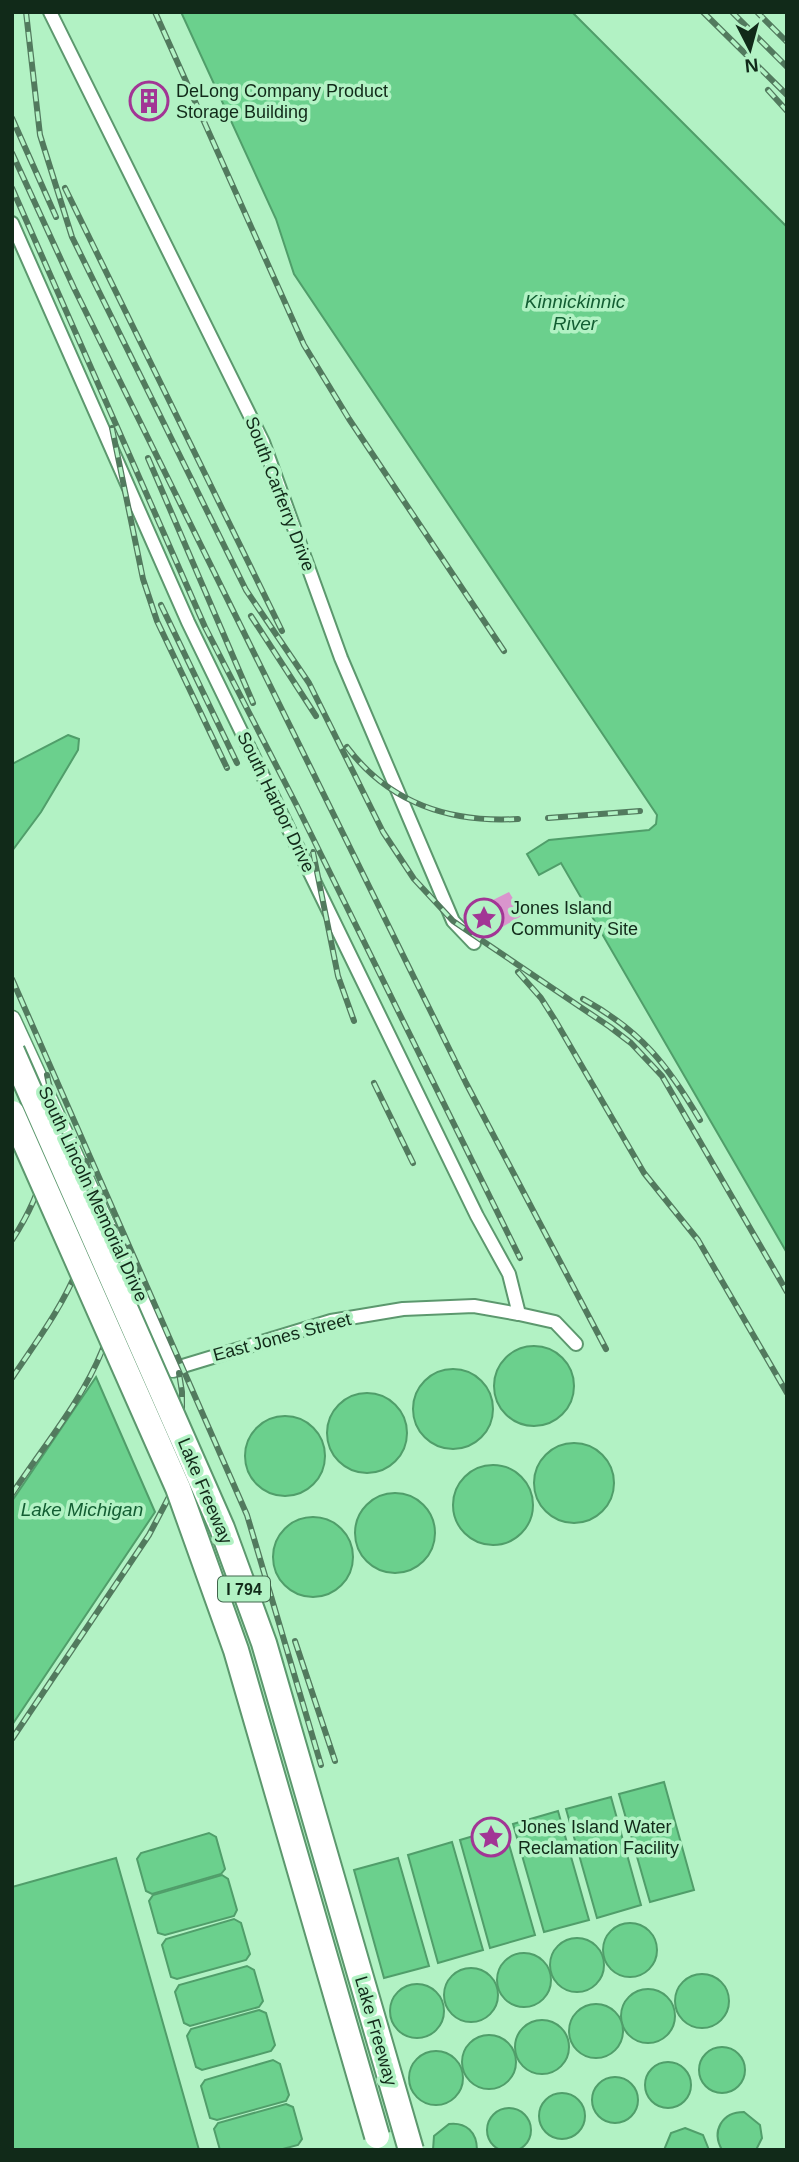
<svg xmlns="http://www.w3.org/2000/svg" width="799" height="2162" viewBox="0 0 799 2162" font-family="Arial,sans-serif">
	<rect width="100%" height="100%" fill="#b2f2c4"/>
	<!-- green -->
	<path fill="#d995cd" d="M509,892L523,915L483,938L463,915Z"/>
	<!-- water -->
	<g fill="#6bd08d" stroke="#509e6a" stroke-width="2">
		<path d="M181,12H572L787,227V1253L561,863L539,875L527,854L549,840L649,830L656,824L657,815L294,274L276,219Z"/>
		<path d="M68,735L79,739L78,750L41,812L12,851V764Z"/>
		<circle cx="534" cy="1386" r="40"/>
		<circle cx="453" cy="1409" r="40"/>
		<path d="M96,1377L155,1512L12,1725V1501Z"/>
		<circle cx="367" cy="1433" r="40"/>
		<circle cx="285" cy="1456" r="40"/>
		<circle cx="574" cy="1483" r="40"/>
		<circle cx="493" cy="1505" r="40"/>
		<circle cx="395" cy="1533" r="40"/>
		<circle cx="313" cy="1557" r="40"/>
		<path d="M664,1782L694,1890L650,1902L619,1794Z"/>
		<path d="M611,1797L641,1905L597,1918L566,1809Z"/>
		<path d="M558,1811L589,1920L544,1932L513,1824Z"/>
		<path d="M504,1827L535,1935L490,1948L460,1840Z"/>
		<path d="M209,1833L216,1837L225,1869L221,1874L152,1894L146,1891L137,1859L141,1853Z"/>
		<path d="M452,1842L483,1950L438,1963L408,1855Z"/>
		<path d="M116,1858L199,2150H12V1887Z"/>
		<path d="M398,1858L429,1966L384,1978L354,1870Z"/>
		<path d="M222,1875L228,1879L237,1910L234,1916L165,1935L158,1933L149,1901L153,1895Z"/>
		<path d="M234,1919L241,1923L250,1954L246,1960L177,1979L171,1977L162,1945L166,1939Z"/>
		<circle cx="630" cy="1950" r="27"/>
		<circle cx="577" cy="1965" r="27"/>
		<circle cx="524" cy="1980" r="27"/>
		<path d="M247,1966L254,1970L263,2001L259,2007L190,2026L184,2023L175,1992L179,1985Z"/>
		<circle cx="471" cy="1995" r="27"/>
		<circle cx="702" cy="2001" r="27"/>
		<circle cx="417" cy="2011" r="27"/>
		<circle cx="648" cy="2016" r="27"/>
		<circle cx="596" cy="2031" r="27"/>
		<path d="M259,2010L266,2013L275,2045L271,2051L202,2070L196,2067L187,2036L191,2029Z"/>
		<circle cx="542" cy="2047" r="27"/>
		<circle cx="489" cy="2062" r="27"/>
		<circle cx="722" cy="2070" r="23"/>
		<circle cx="436" cy="2078" r="27"/>
		<path d="M273,2060L280,2064L289,2095L286,2101L217,2120L210,2118L201,2086L205,2080Z"/>
		<circle cx="668" cy="2085" r="23"/>
		<circle cx="615" cy="2100" r="23"/>
		<circle cx="562" cy="2116" r="23"/>
		<path d="M286,2104L293,2107L302,2139L298,2145L279,2150H220L214,2129L218,2123Z"/>
		<circle cx="509" cy="2130" r="22"/>
		<path d="M744,2112L760,2125L762,2138L756,2150H722C711,2131 722,2112 744,2112Z"/>
		<path d="M449,2124C466,2122 477,2132 477,2150H433L434,2136Z"/>
		<path d="M685,2128L703,2135L709,2150H664L671,2133Z"/>
	</g>
	<g fill="none" stroke-linecap="round" stroke-linejoin="round">
		<defs>
			<g id="minor">
				<path d="M50,12L263,442L341,658L453,921L474,943"/>
				<path d="M12,223L188,622L477,1216L509,1274L519,1314"/>
				<path d="M173,1369L331,1321L403,1309L474,1306L519,1314L555,1322L576,1344"/>
			</g>
			<path id="tertiary" d="M12,1019L173,1369"/>
		</defs>
		<!-- minor casing -->
		<use href="#minor" stroke="#5c986e" stroke-width="16"/>
		<!-- tertiary casing -->
		<use href="#tertiary" stroke="#5c986e" stroke-width="19"/>
		<!-- minor -->
		<use href="#minor" stroke="#fff" stroke-width="12"/>
		<!-- tertiary -->
		<use href="#tertiary" stroke="#fff" stroke-width="16"/>
		<defs>
			<g id="rail">
				<path d="M26,12L40,135L72,237L246,590L309,683L383,832L414,879L453,921L610,1027L631,1043L662,1076L787,1292"/>
				<path d="M155,12L304,345L349,419L504,651"/>
				<path d="M703,12L787,95"/>
				<path d="M732,12L787,67"/>
				<path d="M757,12L787,42"/>
				<path d="M768,90L787,111"/>
				<path d="M12,118L56,217"/>
				<path d="M12,153L74,288L466,1083L606,1349"/>
				<path d="M12,188L205,627L297,806L520,1258"/>
				<path d="M65,188L282,631"/>
				<path d="M112,428L143,579L157,621L227,768"/>
				<path d="M148,458L253,703"/>
				<path d="M161,605L237,763"/>
				<path d="M251,616L316,716"/>
				<path d="M347,747C389,803 450,823 518,819"/>
				<path d="M548,818L640,811"/>
				<path d="M313,852L338,976L354,1021"/>
				<path d="M518,972L541,998L555,1020L644,1173L698,1240L787,1393"/>
				<path d="M12,979L247,1515L321,1765"/>
				<path d="M583,999C641,1031 667,1064 700,1120"/>
				<path d="M374,1083L413,1163"/>
				<path d="M12,1240C44,1192 61,1132 47,1075"/>
				<path d="M12,1378C59,1308 106,1251 86,1161"/>
				<path d="M12,1494C72,1404 134,1344 114,1227"/>
				<path d="M295,1641L335,1761"/>
				<path d="M12,1739L149,1535L170,1495L182,1435V1392L179,1373"/>
			</g>
		</defs>
		<!-- rail casing -->
		<use href="#rail" stroke="#527a5e" stroke-width="6"/>
		<!-- rail -->
		<use href="#rail" stroke="#b2f2c4" stroke-width="3.5" stroke-dasharray="10" stroke-linecap="butt"/>
		<defs>
			<g id="motorway-bridge">
				<path d="M12,1051L222,1528L264,1643L411,2150"/>
				<path d="M12,1113L178,1488L236,1650L377,2136"/>
			</g>
		</defs>
		<!-- motorway-bridge casing -->
		<use href="#motorway-bridge" stroke="#5c986e" stroke-width="28" stroke-linecap="butt"/>
		<!-- motorway-bridge -->
		<use href="#motorway-bridge" stroke="#fff" stroke-width="24"/>
	</g>
	<!-- icons -->
	<defs>
		<symbol id="building-ring" viewBox="-11 -11 22 22"><circle r="9.5" fill="#b2f2c4" stroke="#a23595" stroke-width="1.5"/><path d="M-4-6H4V6H1V3H-1V6H-4ZM-2.5-4.3h1.7v1.8h-1.7ZM.8-4.3h1.7v1.8H.8ZM-2.5-1h1.7V.8h-1.7ZM.8-1h1.7V.8H.8Z" fill="#a23595"/></symbol>
		<symbol id="sight-ring" viewBox="-11 -11 22 22"><circle r="9.5" fill="#b2f2c4" stroke="#a23595" stroke-width="1.5"/><path d="M0-6L1.8-2.2L6-1.7L2.9 1.2L3.7 5.4L0 3.3L-3.7 5.4L-2.9 1.2L-6-1.7L-1.8-2.2Z" fill="#a23595"/></symbol>
	</defs>
	<g fill-rule="evenodd">
		<use href="#building-ring" x="127" y="79" width="44" height="44"/>
		<use href="#sight-ring" x="462" y="896" width="44" height="44"/>
		<use href="#sight-ring" x="469" y="1815" width="44" height="44"/>
	</g>
	<g text-anchor="middle" dominant-baseline="central" stroke-width="7" stroke-linejoin="round" paint-order="stroke">
		<!-- shield labels -->
		<rect fill="#b2f2c4" stroke="#41664c" stroke-width="2" x="218" y="1576.5" width="52" height="25" rx="5"/>
		<g font-size="16" font-weight="bold" fill="#112a19">
			<text x="244" y="1589">I 794</text>
		</g>
		<!-- poi labels -->
		<g font-size="18" fill="#112a19" stroke="#b2f2c4" text-anchor="start">
			<text x="176" y="91">DeLong Company Product<tspan x="176" dy="21">Storage Building</tspan></text>
			<text x="511" y="908">Jones Island<tspan x="511" dy="21">Community Site</tspan></text>
			<text x="518" y="1827">Jones Island Water<tspan x="518" dy="21">Reclamation Facility</tspan></text>
		</g>
		<!-- street labels -->
		<g font-size="18" fill="#112a19" stroke="#b2f2c4">
			<text transform="translate(280 494) rotate(69)">South Carferry Drive</text>
			<text transform="translate(276 802) rotate(64)">South Harbor Drive</text>
			<text transform="translate(93 1194) rotate(65)">South Lincoln Memorial Drive</text>
			<text transform="translate(282 1337) rotate(-15)">East Jones Street</text>
			<text transform="translate(205 1491) rotate(67)">Lake Freeway</text>
			<text transform="translate(376 2031) rotate(74)">Lake Freeway</text>
		</g>
		<!-- water labels -->
		<g font-size="19" font-style="italic" fill="#135e33" stroke="#b2f2c4">
			<text x="575" y="301">Kinnickinnic<tspan x="575" dy="22">River</tspan></text>
			<text x="82" y="1509">Lake Michigan</text>
		</g>
	</g>
	<!-- border -->
	<rect width="799" height="2162" fill="none" stroke="#112a19" stroke-width="28"/>
	<!-- north arrow -->
	<g transform="translate(750 49) rotate(174)" stroke="#b2f2c4" stroke-width="5" paint-order="stroke">
	<path d="M0-5L12 26L0 18L-12 26Z" fill="#112a19"/>
	<text y="-10" font-size="19" font-weight="bold" text-anchor="middle" fill="#112a19">N</text>
	</g>
</svg>
